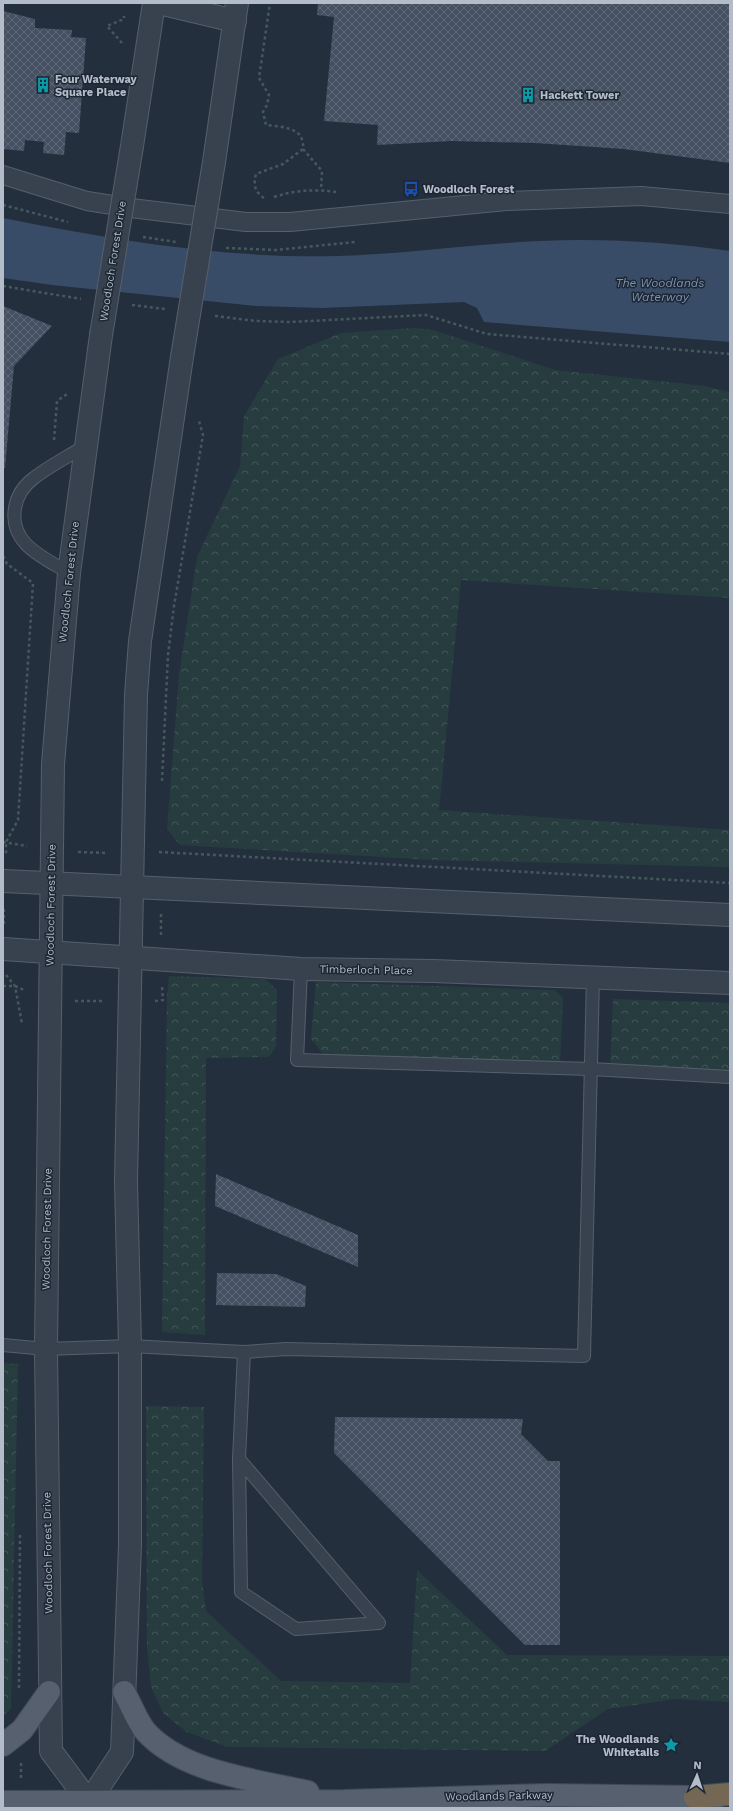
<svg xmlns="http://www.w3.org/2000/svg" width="733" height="1811" viewBox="0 0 733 1811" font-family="'Work Sans',sans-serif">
	<defs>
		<pattern id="forest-crowns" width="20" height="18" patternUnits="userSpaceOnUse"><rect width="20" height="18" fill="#263c3f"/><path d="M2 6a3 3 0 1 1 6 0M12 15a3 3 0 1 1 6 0" fill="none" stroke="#435659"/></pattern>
		<pattern id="building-cross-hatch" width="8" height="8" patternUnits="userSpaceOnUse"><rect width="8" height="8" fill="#455162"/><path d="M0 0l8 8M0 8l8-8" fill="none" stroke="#5d6877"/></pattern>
	</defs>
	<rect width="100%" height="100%" fill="#242f3e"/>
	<!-- forest -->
	<g fill="url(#forest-crowns)">
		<path d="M415,328L433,330L555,370L705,386L730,392V598L461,580L439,810L730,830V867L433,860L180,845L167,829L179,675L197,557L240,466L244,416L278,359L341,333Z"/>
		<path d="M169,976L265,979L277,990L276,1047L269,1057L206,1058L205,1335L162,1332L167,998Z"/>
		<path d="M316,982L554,990L563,997L560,1065L324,1055L311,1039Z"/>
		<path d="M613,999L730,1003V1073L610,1068Z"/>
		<path d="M3,1363L18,1364L11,1709L3,1716Z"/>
		<path d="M146,1406L204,1407L202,1580L206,1611L281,1681L410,1683L417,1570L507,1655L730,1656V1702L676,1699L608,1709L545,1751L227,1747L187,1732L163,1713L151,1687L147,1647Z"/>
	</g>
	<!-- water -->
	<path fill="#394c67" d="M3,218C114,240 225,259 338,256C406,254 472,244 540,241C604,238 667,242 730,251V342L484,322L477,308L464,302L322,308L257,306L52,285L3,278Z"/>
	<!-- building -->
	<g fill="url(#building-cross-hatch)">
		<path d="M318,3H730V163L624,149L535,143L452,141L377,145L378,125L324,121L334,17L317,15Z"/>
		<path d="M3,11L35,19V28L72,30L71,37L86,38L79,133L66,132L64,155L43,153L44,142L25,140L24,151L3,149Z"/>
		<path d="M3,306L52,326L14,366L5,468H3Z"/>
		<path d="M216,1174L358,1235V1267L215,1206Z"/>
		<path d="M217,1273L276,1274L306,1286L305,1307L216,1305Z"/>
		<path d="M335,1417L523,1419L521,1434L548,1461H560V1645H525L334,1453Z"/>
	</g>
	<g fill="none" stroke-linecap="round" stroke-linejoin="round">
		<defs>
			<g id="service">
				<path d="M69,573C43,557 9,544 15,508C17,496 23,486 34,478C49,466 69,456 85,446"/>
				<path d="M301,969L297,1060L591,1069L730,1077"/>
				<path d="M3,1345L46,1349L130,1346L244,1352L286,1349L584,1356L593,978"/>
				<path d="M239,1459L379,1623L296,1629L241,1592L239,1459L244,1352"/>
			</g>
			<path id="pedestrian" d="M3,175L87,201L131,208L246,222H290L506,201L641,196L730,204"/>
			<path id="minor" d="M159,3L235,21"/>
			<g id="tertiary">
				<path d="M132,146L154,3"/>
				<path d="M214,162L237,3"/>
				<path d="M3,881L730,915"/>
				<path d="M3,949L301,969L433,971L730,983"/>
				<path d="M89,1802L122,1752L130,1545V1346L126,1182L136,695L140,641L182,357"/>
				<path d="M89,1808V1802L51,1751L46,1349L53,764L69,573L101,335"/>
			</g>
			<g id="primary">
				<path d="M124,1692C131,1704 137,1722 146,1732C184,1773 256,1780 308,1792"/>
				<path d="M3,1745L22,1730L49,1692"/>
				<path d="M3,1802L344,1801L546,1795L695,1797L714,1799"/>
			</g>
			<path id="motorway" d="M695,1797L730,1794"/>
		</defs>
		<!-- service casing -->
		<use href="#service" stroke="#565f6c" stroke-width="14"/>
		<!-- pedestrian casing -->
		<use href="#pedestrian" stroke="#565f6c" stroke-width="20"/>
		<!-- minor casing -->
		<use href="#minor" stroke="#565f6c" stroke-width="24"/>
		<!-- tertiary casing -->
		<use href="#tertiary" stroke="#565f6c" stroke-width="24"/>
		<!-- primary casing -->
		<use href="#primary" stroke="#414a57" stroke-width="24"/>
		<!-- motorway casing -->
		<use href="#motorway" stroke="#434c59" stroke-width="24"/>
		<!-- path -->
		<g stroke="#44595c" stroke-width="2.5" stroke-dasharray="3 3" stroke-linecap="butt">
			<path d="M122,43L107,26L124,19V16"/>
			<path d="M303,149L322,171L321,190"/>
			<path d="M274,197C295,190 314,189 336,192"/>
			<path d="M264,198C255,192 253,185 256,174L283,164L303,149C305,127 283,127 266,125L263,112L267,105L269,95L259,78L270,3"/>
			<path d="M3,205L68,222"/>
			<path d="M143,237L176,242"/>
			<path d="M226,248L276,250L355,242"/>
			<path d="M3,286L81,299"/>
			<path d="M132,305L165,309"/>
			<path d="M215,316L256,321L290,322L426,315L487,334L730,354"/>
			<path d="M54,440L57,401L67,394"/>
			<path d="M3,556L7,564L33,583L18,820L6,842V856"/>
			<path d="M162,781L168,655L174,606L203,435L199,421"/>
			<path d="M3,842L27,846"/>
			<path d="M78,852L107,853"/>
			<path d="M159,852L730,883"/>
			<path d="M161,914V935"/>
			<path d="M4,924V907"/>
			<path d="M6,975L15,986L22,1024"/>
			<path d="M3,986H15L26,991"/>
			<path d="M75,1001H104"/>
			<path d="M155,1001L163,1000L162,986"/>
			<path d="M19,1688L20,1533"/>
			<path d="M21,1778V1763"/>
		</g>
		<!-- service -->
		<use href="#service" stroke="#38414e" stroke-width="12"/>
		<!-- pedestrian -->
		<use href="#pedestrian" stroke="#38414e" stroke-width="18"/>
		<!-- minor -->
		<use href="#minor" stroke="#38414e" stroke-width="22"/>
		<!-- tertiary -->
		<use href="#tertiary" stroke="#38414e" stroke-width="22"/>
		<!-- primary -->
		<use href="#primary" stroke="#56606e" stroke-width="22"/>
		<!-- motorway -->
		<use href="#motorway" stroke="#746855" stroke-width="22"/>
		<defs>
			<g id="tertiary-bridge">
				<path d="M101,335L132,146"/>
				<path d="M182,357L214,162"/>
			</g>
		</defs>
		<!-- tertiary-bridge casing -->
		<use href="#tertiary-bridge" stroke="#565f6c" stroke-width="24" stroke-linecap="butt"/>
		<!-- tertiary-bridge -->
		<use href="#tertiary-bridge" stroke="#38414e" stroke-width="22"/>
	</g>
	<!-- icons -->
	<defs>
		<symbol id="building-bare" viewBox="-9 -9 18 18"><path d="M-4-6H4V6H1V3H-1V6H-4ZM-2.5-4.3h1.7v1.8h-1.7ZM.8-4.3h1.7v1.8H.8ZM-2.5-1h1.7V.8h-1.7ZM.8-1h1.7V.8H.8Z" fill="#0f9aa8" stroke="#1d2633" stroke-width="2.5" paint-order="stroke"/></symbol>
		<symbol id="bus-bare" viewBox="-9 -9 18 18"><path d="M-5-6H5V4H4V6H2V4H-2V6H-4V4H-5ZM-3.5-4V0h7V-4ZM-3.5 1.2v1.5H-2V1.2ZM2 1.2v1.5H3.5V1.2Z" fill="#1a4fb4" stroke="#1d2633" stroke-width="2.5" paint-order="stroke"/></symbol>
		<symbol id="sight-bare" viewBox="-9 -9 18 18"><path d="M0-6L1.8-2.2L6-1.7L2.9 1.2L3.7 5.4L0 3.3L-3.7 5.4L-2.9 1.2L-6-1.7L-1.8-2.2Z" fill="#0f9aa8" stroke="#1d2633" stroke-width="2.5" paint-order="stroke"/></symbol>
	</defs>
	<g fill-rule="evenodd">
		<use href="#building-bare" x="32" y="74" width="22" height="22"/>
		<use href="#building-bare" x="517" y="84" width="22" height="22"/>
		<use href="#bus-bare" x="400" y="178" width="22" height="22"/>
		<use href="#sight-bare" x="660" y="1734" width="22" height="22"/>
	</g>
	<g text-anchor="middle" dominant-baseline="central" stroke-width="3" stroke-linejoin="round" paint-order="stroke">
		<!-- poi labels -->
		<g font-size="11" font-weight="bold" fill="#b4bcc9" stroke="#1d2633" text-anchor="start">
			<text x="55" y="79">Four Waterway<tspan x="55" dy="13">Square Place</tspan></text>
			<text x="540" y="95">Hackett Tower</text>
			<text x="423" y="189">Woodloch Forest</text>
			<text x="659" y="1739" text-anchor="end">The Woodlands<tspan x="659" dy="13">Whitetails</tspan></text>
		</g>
		<!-- street labels -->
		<g font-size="11" fill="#b4bcc9" stroke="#1d2633">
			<text transform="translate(113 261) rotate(-81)">Woodloch Forest Drive</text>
			<text transform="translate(69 582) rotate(-84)">Woodloch Forest Drive</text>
			<text transform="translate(51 905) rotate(-89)">Woodloch Forest Drive</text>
			<text transform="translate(366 970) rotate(1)">Timberloch Place</text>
			<text transform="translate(47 1229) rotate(-89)">Woodloch Forest Drive</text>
			<text transform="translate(48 1553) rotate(-91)">Woodloch Forest Drive</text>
			<text transform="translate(499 1796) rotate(-1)">Woodlands Parkway</text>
		</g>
		<!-- water labels -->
		<g font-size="12" font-style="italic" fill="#7c92b1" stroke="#1d2633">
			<text x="660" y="283">The Woodlands<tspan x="660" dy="14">Waterway</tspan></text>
		</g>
	</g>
	<!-- border -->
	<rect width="733" height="1811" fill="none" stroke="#b4bcc9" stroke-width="8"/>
	<!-- north arrow -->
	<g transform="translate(697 1775) rotate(3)" stroke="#1d2633" stroke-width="3" paint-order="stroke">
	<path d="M0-3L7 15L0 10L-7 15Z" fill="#b4bcc9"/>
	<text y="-6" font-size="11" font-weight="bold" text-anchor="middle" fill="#b4bcc9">N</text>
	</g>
</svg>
